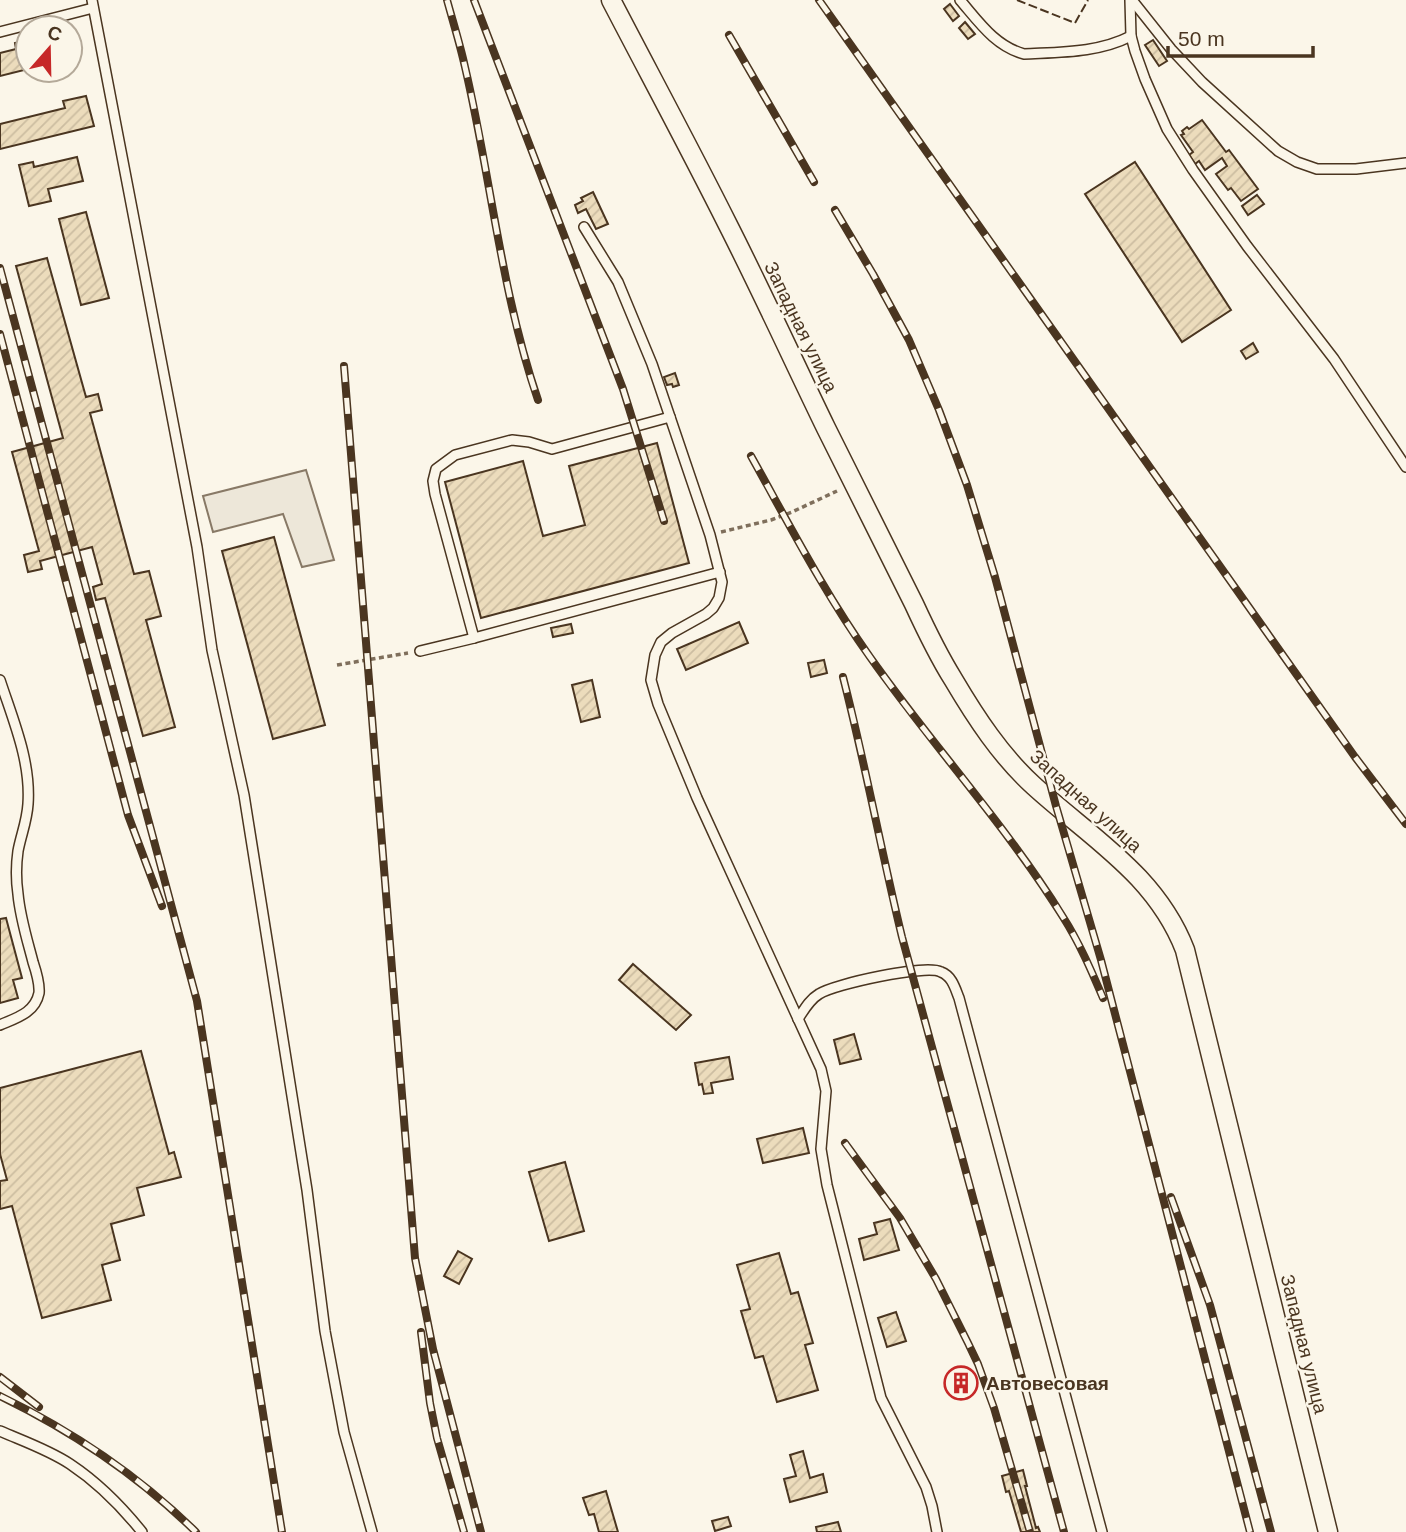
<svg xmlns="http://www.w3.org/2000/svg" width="1406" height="1532" viewBox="0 0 1406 1532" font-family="Arial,sans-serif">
	<defs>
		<pattern id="building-hatch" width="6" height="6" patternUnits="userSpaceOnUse" patternTransform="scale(1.75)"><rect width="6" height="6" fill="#ecdcbc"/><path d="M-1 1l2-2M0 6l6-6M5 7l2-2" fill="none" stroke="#ccbda1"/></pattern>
	</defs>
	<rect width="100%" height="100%" fill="#fbf6e9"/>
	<!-- parking -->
	<path fill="#ede7d9" stroke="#887966" stroke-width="2" d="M306,470L334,560L302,567L283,514L213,532L203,496Z"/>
	<!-- building -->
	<g fill="url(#building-hatch)" stroke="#4a3520" stroke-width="2">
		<path d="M950,4L959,16L953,21L944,9Z"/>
		<path d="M965,22L975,34L968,39L959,28Z"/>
		<path d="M28,40V58H26L28,69L0,76V53L16,49L15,43Z"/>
		<path d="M1153,40L1167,61L1159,66L1145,45Z"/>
		<path d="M86,96L94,126L0,149V124L65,108L63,101Z"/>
		<path d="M1202,120L1226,152L1229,150L1258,189L1241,201L1231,188L1228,190L1216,174L1227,166L1222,158L1205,170L1199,161L1195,164L1189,155L1193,152L1181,135L1184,134L1182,131L1187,127L1189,129Z"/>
		<path d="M77,157L83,181L48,189L51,201L29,206L19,165L33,162L34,167Z"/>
		<path d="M1135,162L1231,310L1182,342L1085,194Z"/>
		<path d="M593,192L608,224L596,229L586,209L578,213L575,205L583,201L581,198Z"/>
		<path d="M1257,195L1264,204L1248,215L1242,206Z"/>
		<path d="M86,212L109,298L81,305L59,219Z"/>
		<path d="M47,258L86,397L98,394L102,410L90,413L134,574L149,571L161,616L146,620L175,727L143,736L105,598L96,600L93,587L102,584L92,547L40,561L42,569L28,572L24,555L39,551L12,452L63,438L16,266Z"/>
		<path d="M1253,343L1258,352L1246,359L1241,351Z"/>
		<path d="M675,373L679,385L673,387L672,384L667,385L664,377Z"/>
		<path d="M657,443L689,563L481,618L445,482L523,461L543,536L585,525L569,466Z"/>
		<path d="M274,537L325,725L273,739L222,551Z"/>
		<path d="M739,622L748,643L686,670L677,649Z"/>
		<path d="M571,624L573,633L553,637L551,628Z"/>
		<path d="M824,660L827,673L811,677L808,663Z"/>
		<path d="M592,680L600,717L581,722L572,685Z"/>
		<path d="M6,918L22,978L13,980L18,998L0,1003V919Z"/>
		<path d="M633,964L691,1015L676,1030L619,980Z"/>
		<path d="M854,1034L861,1059L840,1064L834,1040Z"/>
		<path d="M141,1051L169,1154L174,1152L181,1177L137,1188L144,1215L111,1224L120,1260L102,1265L111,1300L42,1318L12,1206L0,1209V1181L7,1180L0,1154V1088Z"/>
		<path d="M729,1057L733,1079L711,1083L713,1093L704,1094L702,1084L699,1085L695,1063Z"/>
		<path d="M803,1128L809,1153L763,1163L757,1139Z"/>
		<path d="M565,1162L584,1231L549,1241L529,1172Z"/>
		<path d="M890,1219L899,1250L864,1260L859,1239L877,1234L874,1223Z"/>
		<path d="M458,1251L472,1259L459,1284L444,1276Z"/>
		<path d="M779,1253L791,1294L798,1292L813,1343L805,1345L818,1390L777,1402L763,1356L755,1358L741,1311L750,1309L737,1265Z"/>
		<path d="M896,1312L906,1341L887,1347L878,1318Z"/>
		<path d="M970,1371L975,1388L952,1395L946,1379Z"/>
		<path d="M803,1451L810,1478L823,1474L827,1492L790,1502L784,1479L796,1476L790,1455Z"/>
		<path d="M1023,1470L1027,1486H1025L1036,1528L1038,1527L1040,1532H1021L1009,1491L1006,1492L1002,1476Z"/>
		<path d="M606,1491L618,1532H599L594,1514L589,1515L583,1498Z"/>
		<path d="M728,1517L731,1526L715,1531L712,1521Z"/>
		<path d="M838,1522L841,1532H817L816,1527Z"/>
	</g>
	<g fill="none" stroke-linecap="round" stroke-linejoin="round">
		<defs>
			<g id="service">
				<path d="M92,0L197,547L212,650L244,795L307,1190L325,1331L344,1432L372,1532"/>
				<path d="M960,0C979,22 995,46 1024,54C1060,52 1098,53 1131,36"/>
				<path d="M1130,0L1131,36L1135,51L1145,79L1167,129L1193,170L1247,246L1334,359L1406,467"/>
				<path d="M1132,0L1171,49L1202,82L1278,151L1297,162L1317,169H1356L1406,163"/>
				<path d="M0,32L93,8"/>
				<path d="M584,227L618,282L652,364L710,535L722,582L719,598L713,608L706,614L672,633L661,642L655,655L651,680L658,704L697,798L821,1069L826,1091L821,1149L827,1185L881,1398L926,1487L932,1506L937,1532"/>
				<path d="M670,417L552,449L529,442L512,440L455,455L436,469L433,481L435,494L474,638L720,572"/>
				<path d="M420,651L474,638"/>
				<path d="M0,680C13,720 31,761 28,804C27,821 21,835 18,851C16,865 16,880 18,894C20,917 27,939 33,962C36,971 40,983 39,993C35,1013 16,1018 0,1025"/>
				<path d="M798,1019C804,1010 809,1000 819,994C834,984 926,964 941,972C952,976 955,988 959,998L1102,1532"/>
				<path d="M0,1431C23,1441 49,1450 70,1464C97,1482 122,1507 142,1532"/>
			</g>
			<path id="minor" d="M611,0C650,75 690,149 728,225C762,292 793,360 826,428C855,487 885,545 914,604C926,630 938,655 953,679C976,718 1001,756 1034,786C1091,838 1156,875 1185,950L1328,1532"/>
		</defs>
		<!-- service casing -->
		<use href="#service" stroke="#4a3520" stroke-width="12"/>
		<!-- minor casing -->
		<use href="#minor" stroke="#4a3520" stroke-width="21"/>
		<!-- path -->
		<g stroke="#7f6f5c" stroke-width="3.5" stroke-dasharray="5 3.5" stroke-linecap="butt">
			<path d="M721,532L771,520L792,512L837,491"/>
			<path d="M337,665L408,653"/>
		</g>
		<!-- service -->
		<use href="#service" stroke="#fbf6e9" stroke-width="9"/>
		<!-- minor -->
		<use href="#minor" stroke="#fbf6e9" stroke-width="18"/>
		<defs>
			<g id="rail">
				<path d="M447,0C453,22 460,44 465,67C491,178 501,292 538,400"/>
				<path d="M474,0L623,389L664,521"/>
				<path d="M819,0L1355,757L1406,824"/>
				<path d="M729,35L814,182"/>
				<path d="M835,210L873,274L909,340L939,410L967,485L995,577L1056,806L1101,960L1250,1532"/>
				<path d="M0,268L197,1001L282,1532"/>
				<path d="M0,334L128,815L162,906"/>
				<path d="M344,366L415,1258L433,1349L481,1532"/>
				<path d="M751,456C789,524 825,594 870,657C932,745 1006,825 1063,917C1079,942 1091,970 1103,998"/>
				<path d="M843,677C865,763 881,850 902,937L1064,1532"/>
				<path d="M845,1143L900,1218L936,1279L968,1343L978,1364L994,1408L1030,1532"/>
				<path d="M1171,1197L1210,1305L1271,1532"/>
				<path d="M421,1332L430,1403L437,1438L464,1532"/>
				<path d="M0,1377L39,1407"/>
				<path d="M0,1396C72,1431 139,1476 196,1532"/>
			</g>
		</defs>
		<!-- rail casing -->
		<use href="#rail" stroke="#4a3520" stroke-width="8"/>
		<!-- rail -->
		<use href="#rail" stroke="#fbf6e9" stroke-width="5" stroke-dasharray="16" stroke-linecap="butt"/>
		<!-- fence -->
		<path stroke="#4a3520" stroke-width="2" stroke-dasharray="9 3.5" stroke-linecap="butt" d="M1017,0L1075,23L1088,0"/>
	</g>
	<!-- icons -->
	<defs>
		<symbol id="building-ring" viewBox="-11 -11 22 22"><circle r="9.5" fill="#fbf6e9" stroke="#c62828" stroke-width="1.5"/><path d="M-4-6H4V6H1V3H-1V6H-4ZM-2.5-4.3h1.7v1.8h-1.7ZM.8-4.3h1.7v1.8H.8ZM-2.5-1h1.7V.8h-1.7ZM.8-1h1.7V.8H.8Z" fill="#c62828"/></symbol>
	</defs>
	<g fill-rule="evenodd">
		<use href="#building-ring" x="942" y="1364" width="38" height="38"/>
	</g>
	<g text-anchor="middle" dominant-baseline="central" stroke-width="5" stroke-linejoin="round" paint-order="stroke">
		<!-- street labels -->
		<g font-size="19" fill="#4a3520" stroke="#fbf6e9">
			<text transform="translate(801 327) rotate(64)">Западная улица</text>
			<text transform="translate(1086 801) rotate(42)">Западная улица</text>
			<text transform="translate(1304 1344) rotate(76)">Западная улица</text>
		</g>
		<!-- poi labels -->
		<g font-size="19" font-weight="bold" fill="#4a3520" stroke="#fbf6e9" text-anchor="start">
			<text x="986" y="1383">Автовесовая</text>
		</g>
	</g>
	<!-- north arrow -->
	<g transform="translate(49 49) rotate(20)"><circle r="33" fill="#fbf6e9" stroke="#b4a999" stroke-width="2"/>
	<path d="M0-5L12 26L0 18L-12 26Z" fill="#c62828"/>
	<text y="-10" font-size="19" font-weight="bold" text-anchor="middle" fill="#4a3520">С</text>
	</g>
	<!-- scale -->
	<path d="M1168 46v10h145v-10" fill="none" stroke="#4a3520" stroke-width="3.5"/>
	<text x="1178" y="46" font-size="21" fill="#4a3520" stroke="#fbf6e9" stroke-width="5" paint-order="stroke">50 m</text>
</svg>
